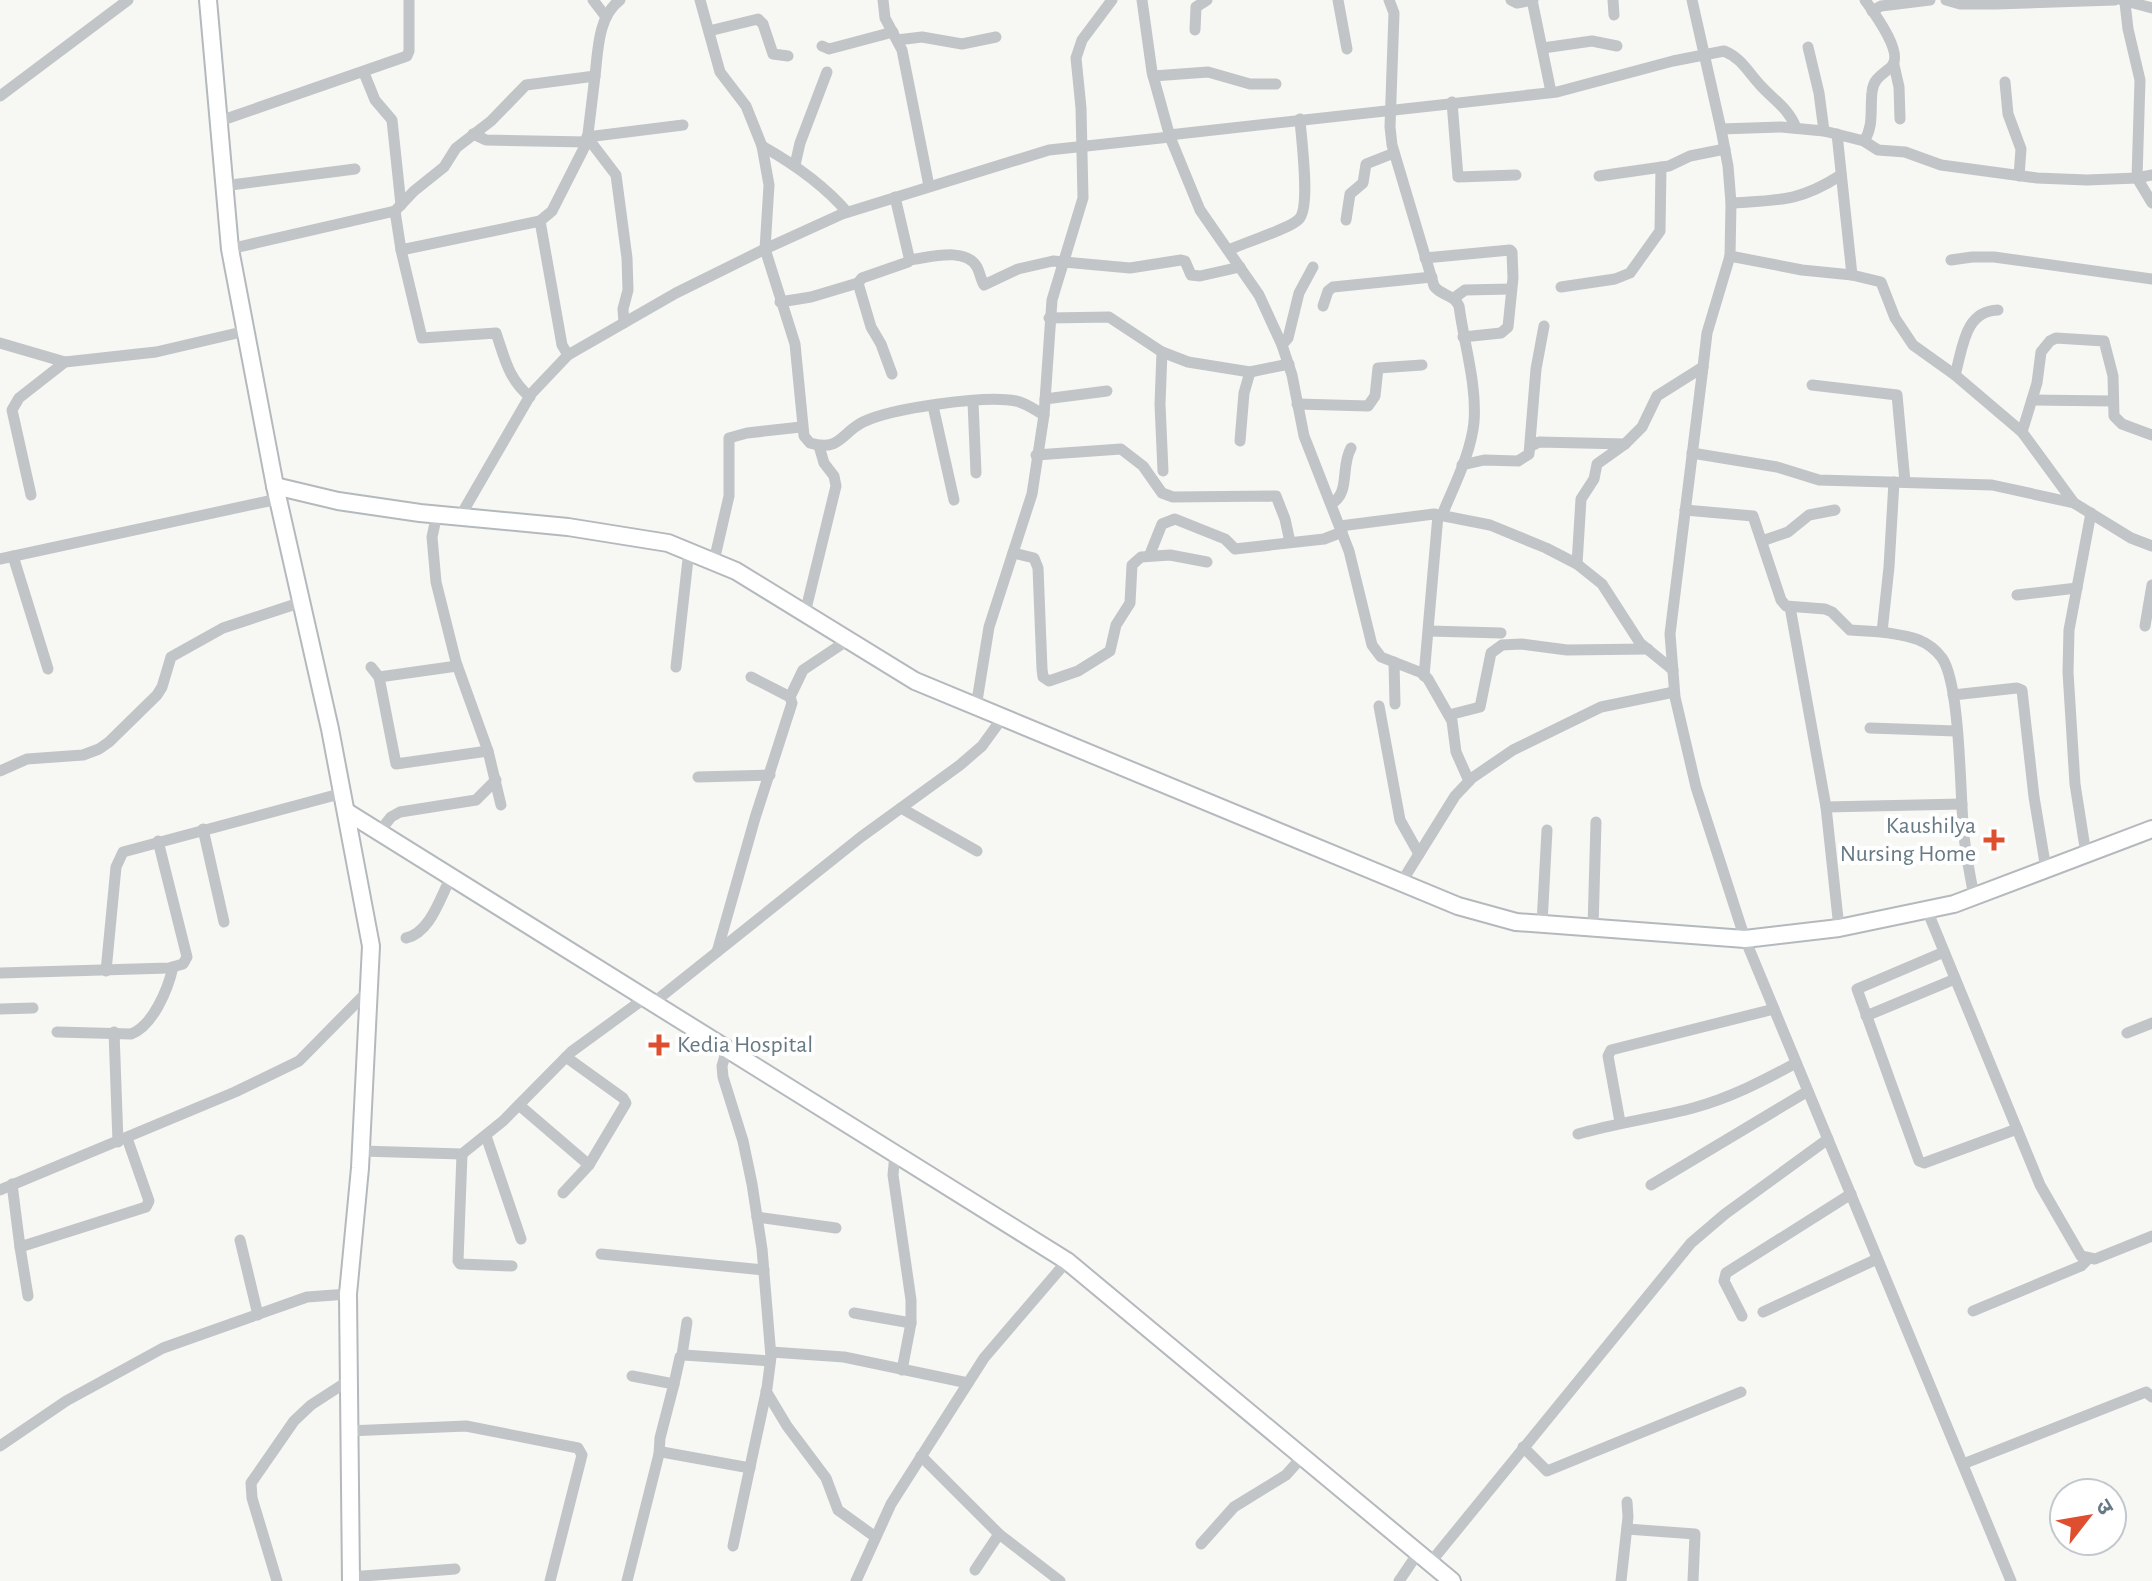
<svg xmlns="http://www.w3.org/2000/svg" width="2152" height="1581" viewBox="0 0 2152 1581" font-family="'Alegreya Sans','Noto Sans Devanagari',sans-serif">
	<rect width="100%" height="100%" fill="#f7f7f4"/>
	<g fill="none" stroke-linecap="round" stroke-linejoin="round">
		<defs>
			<g id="secondary">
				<path d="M208,0L230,249L275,486L330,729L371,946L360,1168L348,1294L351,1581"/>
				<path d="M275,486L338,501L420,513L568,527L668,543L736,571L915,681L1458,906L1516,922L1745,939L1839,928L1954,904L2152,829"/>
				<path d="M347,812L1067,1261L1452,1581"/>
			</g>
		</defs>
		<!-- secondary casing -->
		<use href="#secondary" stroke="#b3b9bd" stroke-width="20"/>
		<!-- street -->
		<g stroke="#c1c5c8" stroke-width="11">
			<path d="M593,0L606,17"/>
			<path d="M700,0L720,72L746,106L762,146L769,185L765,249L795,344L804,436L810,443C840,452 841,433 863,422C892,408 985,395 1016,401C1026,403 1035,410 1044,415"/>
			<path d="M883,0L885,18L902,50L929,186"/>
			<path d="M1142,0L1152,72L1170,137L1200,210L1259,295L1282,345L1292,375L1304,436L1349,551L1372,645L1381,657L1422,673L1428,679L1452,721L1456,752L1469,781"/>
			<path d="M1338,0L1347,49"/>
			<path d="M1389,0L1394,13L1390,127L1392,145L1434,286C1441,296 1454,294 1459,306C1464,344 1477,384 1474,422C1471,453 1454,486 1442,515"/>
			<path d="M1511,0L1517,3L1533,0"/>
			<path d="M1532,0L1551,92"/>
			<path d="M1613,0L1614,15"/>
			<path d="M1692,0L1721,129L1728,166L1731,203L1730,256L1707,333L1703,367L1670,634L1675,697L1696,787L1745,939L2011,1581"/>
			<path d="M1946,0L1960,4H1996L2115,0"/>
			<path d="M2122,0L2152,8"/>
			<path d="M2125,3L2128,29L2140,80L2137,178L2152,203"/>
			<path d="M1872,11L1881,6L1930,0"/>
			<path d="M1195,30L1196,7L1207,0"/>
			<path d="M709,31L758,19L763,24L773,54L788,56"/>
			<path d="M897,40L922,37L962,44L996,37"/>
			<path d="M822,46L829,49L893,32"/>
			<path d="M1808,47L1819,93L1824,131"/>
			<path d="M1543,48L1592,41L1617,46"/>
			<path d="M1894,65L1899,87L1900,119"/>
			<path d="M364,73L375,100L392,120L401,205"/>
			<path d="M595,76C598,50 598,16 620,0"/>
			<path d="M1153,76L1208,72L1250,84H1276"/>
			<path d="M2005,82L2008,114L2021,149L2019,176"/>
			<path d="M0,96L128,0"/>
			<path d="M1452,102L1458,177L1516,175"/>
			<path d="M217,122L407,56L409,51V0"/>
			<path d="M1721,129L1781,127L1824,131L1864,141L1878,150L1905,152L1941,165L2037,178L2087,180L2137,178L2152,175"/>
			<path d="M473,134L486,140L587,142"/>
			<path d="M1837,134L1852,275"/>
			<path d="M1169,135L1557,92L1673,61L1724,51C1742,58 1749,74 1762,87C1774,100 1790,110 1796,128"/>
			<path d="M587,137L616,175L627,258L628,290L623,309L624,323"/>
			<path d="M587,137L683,125"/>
			<path d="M1864,141C1874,126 1870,110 1872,92C1873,79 1882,75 1891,67C1905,54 1874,13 1865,0"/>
			<path d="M762,146C794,164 823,184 847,212"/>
			<path d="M795,165L800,143L827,72"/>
			<path d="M1599,176L1669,166L1690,156L1725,149"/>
			<path d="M223,186L355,169"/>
			<path d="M1731,203C1779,200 1799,202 1841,175"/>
			<path d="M395,211L414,191L444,167L456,148L491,121L526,85L595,76L587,142L552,211L540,221"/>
			<path d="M1346,220L1350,194L1363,183L1366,164L1394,153"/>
			<path d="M230,249L395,211L401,250L422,338L496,333C505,359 508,378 530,397"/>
			<path d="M401,250L540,221L562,345L568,355"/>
			<path d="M1229,250C1245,242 1290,229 1299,219C1311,207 1301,138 1300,119"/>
			<path d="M1730,256L1802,270L1852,275L1881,282L1895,318L1913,345L1955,375L2022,432L2074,503L2131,538L2152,546"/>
			<path d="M1425,258L1510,250L1512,252L1513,278L1508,327L1501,333L1463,337"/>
			<path d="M909,260C928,258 965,246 977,267C980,273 981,280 984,285L1018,269L1053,261L1130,268L1181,260L1185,261L1191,275L1200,276L1240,267"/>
			<path d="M1951,260L1972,257H1994L2152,279"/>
			<path d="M1561,287L1615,279L1630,273L1660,231L1661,167"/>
			<path d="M1454,298L1465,290L1511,289"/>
			<path d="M780,302L811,297L858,283"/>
			<path d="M1323,306L1328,291L1333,287L1432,277"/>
			<path d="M1049,318L1109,317L1162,352L1188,362L1250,372L1289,364"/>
			<path d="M0,343L65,362L156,352L246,331"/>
			<path d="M1282,345L1288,338L1299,293L1313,267"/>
			<path d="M1162,352L1160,404L1163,471"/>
			<path d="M892,374L881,344L871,327L858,283L862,278L908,262L909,257L895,197"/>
			<path d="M1955,375C1963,348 1964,311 1998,310"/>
			<path d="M1812,385L1897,395L1905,482"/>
			<path d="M1045,399L1107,391"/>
			<path d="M2032,400L2113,401"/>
			<path d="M973,402L976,473"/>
			<path d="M1297,404L1368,406L1375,396L1378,368L1422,365"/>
			<path d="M933,406L954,500"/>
			<path d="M2022,432L2037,383L2041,352L2050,341L2056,338L2104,341L2113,376L2114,416L2122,424L2152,435"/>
			<path d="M1240,441L1244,393L1250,372"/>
			<path d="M1531,446L1539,442L1625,444"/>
			<path d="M1692,453L1777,467L1819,480L1992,485L2074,503"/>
			<path d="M1036,455L1121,449L1143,466L1162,493L1173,497L1276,496L1285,519L1290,542"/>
			<path d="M1462,465L1484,460L1518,461L1529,454L1536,369L1544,326"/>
			<path d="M1894,482L1889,567L1882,632C1906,636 1926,637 1942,658C1960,684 1960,788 1963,823C1964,848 1970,873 1974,897"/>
			<path d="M31,495L12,410L19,398L65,362"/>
			<path d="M1331,504C1351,493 1340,467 1351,448"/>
			<path d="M1685,510L1753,516L1781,600L1786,606L1825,609L1832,612L1850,630L1882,632"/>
			<path d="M437,514L432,537L436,582L456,662L488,751L501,805"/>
			<path d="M461,515L531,394L568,355L676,293L765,249L842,214L1049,150L1170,137"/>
			<path d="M1340,526L1434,514L1490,525L1546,548L1577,564L1602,584L1640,643L1673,670"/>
			<path d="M1762,541L1788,532L1809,515L1835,510"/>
			<path d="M1013,553L1034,558L1038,568L1042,669L1043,677L1049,681L1078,671L1110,651L1116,625L1130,603L1132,565L1141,557L1170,555L1207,562"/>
			<path d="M1150,554L1162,524L1175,519L1225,539L1235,549L1324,539L1342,532"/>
			<path d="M13,556L48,669"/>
			<path d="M0,559L278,499"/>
			<path d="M714,561L729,496V438L747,433L801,427"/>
			<path d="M1577,564L1581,499L1594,479L1597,464L1625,444L1642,427L1657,396L1703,367"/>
			<path d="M2017,595L2077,588"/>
			<path d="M1790,607L1826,807L1839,928"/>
			<path d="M805,613L836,486L834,476L824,463L819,446"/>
			<path d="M2145,626L2152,585"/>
			<path d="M1429,631L1501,633"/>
			<path d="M1394,662L1395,704"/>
			<path d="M457,666L379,677L396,764L488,751"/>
			<path d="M371,667L379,677"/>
			<path d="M676,667L689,550"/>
			<path d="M1424,676L1438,515"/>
			<path d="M1953,695L2017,688L2022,690L2034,797L2046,869"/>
			<path d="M790,697L803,670L848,640"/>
			<path d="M1379,706L1400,820L1419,854"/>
			<path d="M976,707L989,627L1032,494L1044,415L1052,300L1083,198L1081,108L1076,58L1082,40L1112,0"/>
			<path d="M1449,715L1480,707L1491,653L1502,645L1521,644L1567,650L1648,649"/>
			<path d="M1870,728L1956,731"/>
			<path d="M0,771L27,759L83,755L99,749L109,742L157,695L162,687L171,657L223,628L302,602"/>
			<path d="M698,777L770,775"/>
			<path d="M1826,807L1962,804"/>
			<path d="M901,808L977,851"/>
			<path d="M203,829L224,922"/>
			<path d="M379,832L391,817L400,812L476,800L496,780"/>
			<path d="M2086,854L2075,784L2068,672L2069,630L2091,513"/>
			<path d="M1401,883L1455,796L1472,778L1513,750L1601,707L1674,692"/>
			<path d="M1927,910L2040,1185L2081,1256L2095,1259L2152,1236"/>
			<path d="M1542,924L1547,830"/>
			<path d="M1593,928L1596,822"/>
			<path d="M406,938C430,933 440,898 451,877"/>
			<path d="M717,952L755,818L792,703L790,697L751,677"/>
			<path d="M1944,952L1857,989L1919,1161L1924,1163L2017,1129"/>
			<path d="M106,971L116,867L123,852L343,793"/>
			<path d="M0,973L169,968L183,964L187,957L158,841"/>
			<path d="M653,1003L861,837L960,765L982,746L1003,717"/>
			<path d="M0,1009L33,1008"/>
			<path d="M1866,1016L1955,979"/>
			<path d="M57,1032L131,1034C153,1026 168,989 173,967"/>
			<path d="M114,1032L118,1142"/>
			<path d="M2127,1033L2152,1023"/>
			<path d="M727,1049L722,1066L723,1077L743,1141L752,1184L762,1249L771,1357L767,1388L733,1546"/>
			<path d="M519,1105L589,1165"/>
			<path d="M1620,1122L1608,1056L1611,1050L1774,1009"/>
			<path d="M1578,1134C1616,1123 1655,1118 1693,1108C1730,1098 1763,1081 1796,1063"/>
			<path d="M486,1136L521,1239"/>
			<path d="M361,1151L462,1154L503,1121L571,1052L645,998"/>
			<path d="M462,1154L458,1261L460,1264L512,1266"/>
			<path d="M895,1154L893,1175L911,1300V1323L902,1370"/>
			<path d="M12,1184L20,1247L146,1207L149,1201L127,1138"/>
			<path d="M1651,1185L1808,1091"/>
			<path d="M0,1190L235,1092L299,1061L369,990"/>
			<path d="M563,1193L589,1165L626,1103L623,1098L566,1057"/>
			<path d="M757,1217L836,1228"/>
			<path d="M240,1240L258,1315"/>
			<path d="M20,1247L28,1296"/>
			<path d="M601,1254L764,1270"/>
			<path d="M1973,1311L2081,1266L2088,1259"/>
			<path d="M1763,1312L1877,1259"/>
			<path d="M854,1313L911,1323"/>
			<path d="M1742,1316L1724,1281L1726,1273L1851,1194"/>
			<path d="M771,1352L844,1357L968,1383"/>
			<path d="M682,1355L687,1322"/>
			<path d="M632,1376L674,1384L680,1357L684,1355L770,1361"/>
			<path d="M766,1391L787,1426L826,1478L838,1510L874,1536"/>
			<path d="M348,1431L466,1426L578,1448L582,1455L550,1581"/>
			<path d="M0,1446L66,1401L163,1348L307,1297L348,1294"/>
			<path d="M1523,1447L1547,1471L1741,1392"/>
			<path d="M659,1454L660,1438L674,1384"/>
			<path d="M921,1456L999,1534L1060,1581"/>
			<path d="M1963,1464L2146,1392L2152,1397"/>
			<path d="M1627,1529L1695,1534L1693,1581"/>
			<path d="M1201,1544L1234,1507L1286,1475L1302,1457"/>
			<path d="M1430,1563L1691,1243L1725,1214L1828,1139"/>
			<path d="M975,1570L999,1534"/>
			<path d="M350,1577L455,1569"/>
			<path d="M277,1581L252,1498L251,1483L294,1421L311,1405L348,1381"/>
			<path d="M627,1581L659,1454L662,1452L750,1468"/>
			<path d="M856,1581L891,1504L984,1358L1067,1261"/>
			<path d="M1399,1581L1418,1553"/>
			<path d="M1621,1581L1628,1517L1627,1502"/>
		</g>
		<!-- secondary -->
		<use href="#secondary" stroke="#fff" stroke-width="16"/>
	</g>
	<!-- markers -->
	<g fill="#dd4f2e" stroke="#fff" stroke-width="3">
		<path d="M1990 828h8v8h8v8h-8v8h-8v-8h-8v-8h8z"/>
		<path d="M655 1033h8v8h8v8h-8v8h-8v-8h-8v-8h8z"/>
	</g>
	<g text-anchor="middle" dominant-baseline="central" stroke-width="8" stroke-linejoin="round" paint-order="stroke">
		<!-- poi labels -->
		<g font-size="24" fill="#677984" stroke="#fff" text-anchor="end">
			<text x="1976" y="826">Kaushilya<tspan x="1976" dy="28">Nursing Home</tspan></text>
			<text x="677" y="1045" text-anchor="start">Kedia Hospital</text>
		</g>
	</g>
	<!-- north arrow -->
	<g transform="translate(2088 1517) rotate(59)"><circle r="38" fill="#ffffff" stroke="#c2c9ce" stroke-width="2"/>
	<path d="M0-6L14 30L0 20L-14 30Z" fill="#dd4f2e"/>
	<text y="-12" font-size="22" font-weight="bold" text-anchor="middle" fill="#677984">उ</text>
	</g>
</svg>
